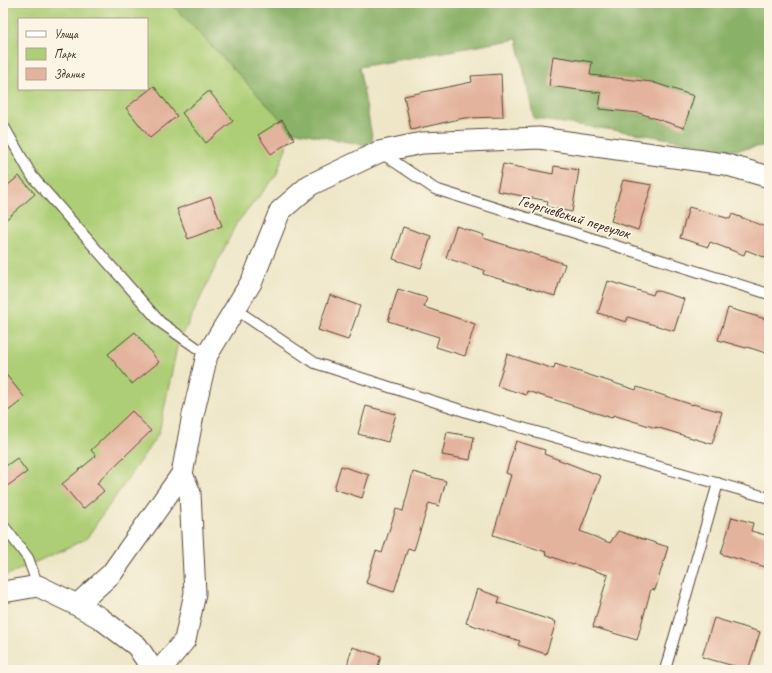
<svg xmlns="http://www.w3.org/2000/svg" width="772" height="673" viewBox="0 0 772 673" font-family="Caveat,sans-serif">
	<rect width="100%" height="100%" fill="#fcf5e5"/>
	<filter id="ink" filterUnits="userSpaceOnUse"><feTurbulence type="fractalNoise" baseFrequency=".025" numOctaves="2"/><feDisplacementMap in="SourceGraphic" scale="8" xChannelSelector="R" yChannelSelector="G"/><feConvolveMatrix kernelMatrix="1 2 1 2 8 2 1 2 1" color-interpolation-filters="sRGB"/></filter>
	<filter id="wash" filterUnits="userSpaceOnUse"><feTurbulence type="fractalNoise" baseFrequency=".012" numOctaves="4" result="noise"/><feDisplacementMap in="SourceGraphic" scale="16" xChannelSelector="R" yChannelSelector="G"/><feGaussianBlur stdDeviation="0.9" result="paint"/><feColorMatrix in="noise" values="0 0 0 0 0 0 0 0 0 0 0 0 0 0 0 0 0 1.4 0 .05"/><feComposite in="paint" operator="in"/></filter>
	<g filter="url(#wash)">
		<rect width="100%" height="100%" fill="#eee6c7"/>
		<!-- green -->
		<path fill="#adce76" stroke="#747c4a" fill-rule="evenodd" d="M3,3H171L292,131L276,176L236,224L177,347L159,433L86,539L3,577ZM19,19H147V89H19Z"/>
		<!-- forest -->
		<path fill="#8ab167" stroke="#626e42" d="M171,3H769V145L736,150L628,132L534,119L517,39L359,67L374,147L292,131Z"/>
		<g id="blocks">
			<!-- building -->
			<g fill="#e4b39d">
				<path d="M553,56L592,62L590,75L652,82L694,96L684,128L639,113L599,109L601,93L549,86Z"/>
				<path d="M501,74L503,117L464,118L411,130L404,96L472,82L471,76Z"/>
				<path d="M154,86L177,116L150,138L126,108Z"/>
				<path d="M209,91L233,121L206,143L182,113Z"/>
				<path d="M282,120L294,139L271,154L258,135Z"/>
				<path d="M503,164L553,174L554,166L579,170L572,212L547,207L548,201L497,191Z"/>
				<path d="M19,176L35,194L3,222V189Z"/>
				<path d="M623,180L652,185L638,230L611,221Z"/>
				<path d="M211,197L222,226L188,239L177,209Z"/>
				<path d="M689,207L730,219L732,214L769,228V259L746,250L744,255L710,242L708,247L680,238Z"/>
				<path d="M456,226L484,235L483,238L565,264L555,296L483,274L484,270L446,258Z"/>
				<path d="M403,227L431,236L421,268L393,259Z"/>
				<path d="M608,281L653,295L655,290L684,299L674,331L628,317L626,322L598,313Z"/>
				<path d="M398,289L427,298L424,307L475,324L465,356L436,347L439,337L388,321Z"/>
				<path d="M330,295L360,306L348,340L318,330Z"/>
				<path d="M728,308L769,320V354L747,347L746,348L718,340Z"/>
				<path d="M135,332L159,362L132,384L108,354Z"/>
				<path d="M507,354L554,369L555,364L636,390L637,387L693,405V404L722,412L712,444L656,427V428L613,415L612,418L527,391L526,395L497,386Z"/>
				<path d="M3,371L25,398L3,415Z"/>
				<path d="M366,406L396,414L388,442L358,434Z"/>
				<path d="M132,411L151,431L97,483L104,491L83,509L62,484L96,456L91,450Z"/>
				<path d="M447,432L474,437L470,460L442,455Z"/>
				<path d="M516,441L545,450L544,454L601,476L580,531L610,543L618,531L668,547L655,590L651,589L637,640L593,627L608,575L574,564L573,565L545,554L546,552L493,535L511,475L506,473Z"/>
				<path d="M17,458L27,472L3,489V468Z"/>
				<path d="M341,466L369,475L362,498L334,489Z"/>
				<path d="M413,472L446,481L439,506L429,503L414,550L408,548L394,592L366,583L376,551L382,553L396,509L403,511Z"/>
				<path d="M732,517L753,523L751,531L769,536V568L721,554Z"/>
				<path d="M477,589L500,597L498,603L556,622L546,654L518,645L520,641L466,623Z"/>
				<path d="M714,618L760,632L748,670L702,657Z"/>
				<path d="M352,647L381,656L377,670H346Z"/>
			</g>
		</g>
	</g>
	<g filter="url(#ink)">
		<use href="#blocks" fill-opacity="0" stroke="#564637" stroke-width="1"/>
		<g fill="none" stroke-linecap="round" stroke-linejoin="round">
			<defs>
				<g id="lane">
					<path d="M3,125L32,176L160,322L207,355"/>
					<path d="M380,152L435,189L769,294"/>
					<path d="M235,309L315,363L470,413L769,498"/>
					<path d="M3,525L28,558L38,586"/>
					<path d="M665,670L718,483"/>
				</g>
				<g id="street">
					<path d="M3,592L38,586L77,605L112,573L182,474L193,415L207,355L252,281L280,211L310,185L379,152L422,143L539,138L724,164L769,177"/>
					<path d="M77,605L100,618L137,646L153,670"/>
					<path d="M160,670L185,640L195,593L190,493L182,474"/>
				</g>
			</defs>
			<!-- lane casing -->
			<use href="#lane" stroke="#564637" stroke-width="12"/>
			<!-- street casing -->
			<use href="#street" stroke="#564637" stroke-width="23"/>
			<!-- lane -->
			<use href="#lane" stroke="#fff" stroke-width="10"/>
			<!-- street -->
			<use href="#street" stroke="#fff" stroke-width="21"/>
		</g>
	</g>
	<g text-anchor="middle" dominant-baseline="central" stroke-width="3.5" stroke-linejoin="round" paint-order="stroke">
		<!-- street labels -->
		<g font-size="16" fill="#3b2a1e" stroke="#fcf5e5">
			<text transform="translate(574 217) rotate(17)">Георгиевский переулок</text>
		</g>
	</g>
	<!-- margin -->
	<rect width="772" height="673" fill="none" stroke="#fcf5e5" stroke-width="16"/>
	<!-- legend -->
	<rect x="18" y="18" width="130" height="72" fill="#fcf5e5" stroke="#afa495"/>
	<rect x="26" y="31" width="20" height="6" fill="#ffffff" stroke="#afa495"/>
	<text x="54" y="38" font-size="12" fill="#3b2a1e">Улица</text>
	<rect x="26" y="48" width="20" height="12" fill="#adce76" stroke="#afa495"/>
	<text x="54" y="58" font-size="12" fill="#3b2a1e">Парк</text>
	<rect x="26" y="68" width="20" height="12" fill="#e4b39d" stroke="#afa495"/>
	<text x="54" y="78" font-size="12" fill="#3b2a1e">Здание</text>
</svg>
